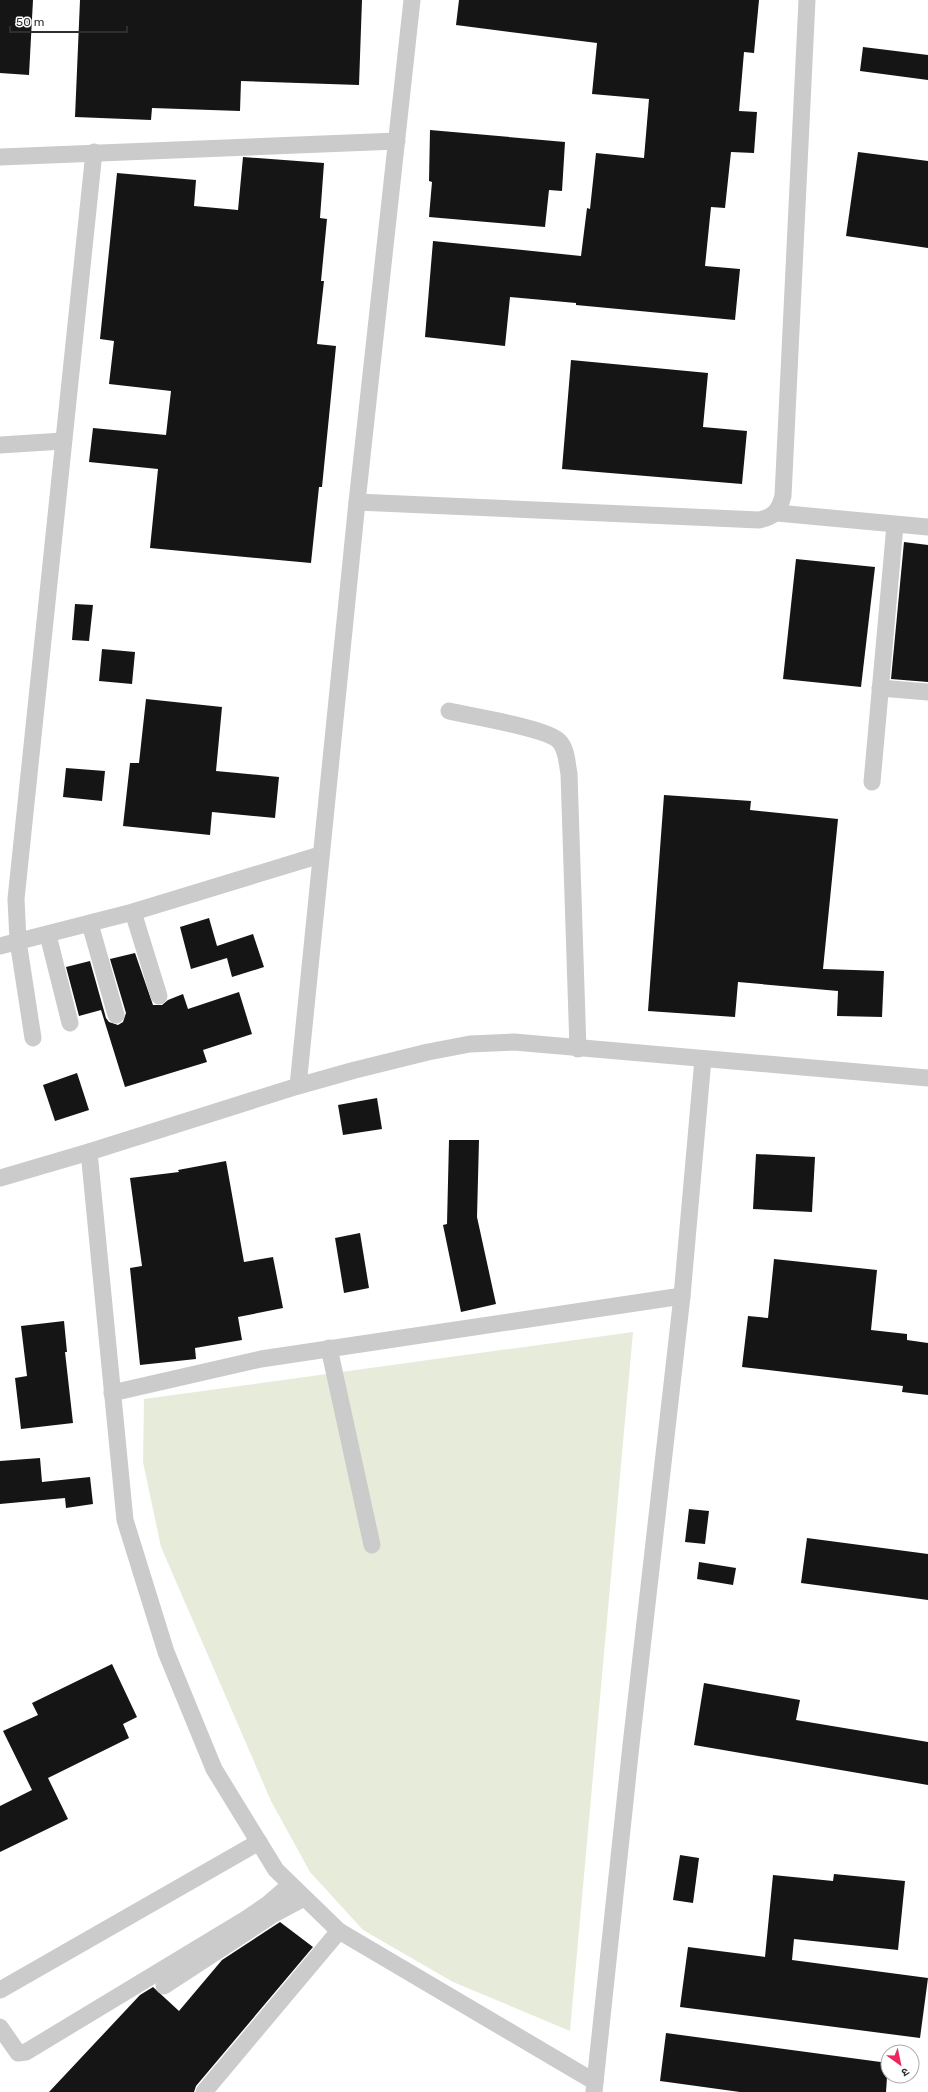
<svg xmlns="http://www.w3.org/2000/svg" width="928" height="2092" viewBox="0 0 928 2092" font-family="Rubik,'Noto Sans Devanagari',sans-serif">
	<rect width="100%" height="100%" fill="#fff"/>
	<!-- green -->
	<path fill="#e7ecda" d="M633,1332L570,2031L453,1982L363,1930L310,1872L271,1801L161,1547L143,1462L144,1399Z"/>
	<!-- building -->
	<g fill="#151515">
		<path d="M0,0H33L29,75L0,73Z"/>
		<path d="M80,0H362L359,85L241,81L240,111L152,108L151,120L75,117Z"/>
		<path d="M459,0H759L754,53L744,52L739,111L757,112L754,153L731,152L725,208L711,207L705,266L740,269L735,320L576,305V303L510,297L505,346L425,337L433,241L581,256L587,208L590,209L596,153L644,158L649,99L592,94L597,43L456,25Z"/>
		<path d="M863,47L928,55V80L860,71Z"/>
		<path d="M430,130L565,142L562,191L549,190L545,227L429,217L432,182L429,181Z"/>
		<path d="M858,152L928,161V248L846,236Z"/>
		<path d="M243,157L324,163L320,218L327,219L321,281H324L317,344L336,346L322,487H319L311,563L150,548L158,469L89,462L93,428L166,435L171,391L109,384L114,341L100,339L117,173L196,180L194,206L238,210Z"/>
		<path d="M571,360L708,373L703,427L747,431L742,484L562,469Z"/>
		<path d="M904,542L928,545V682L891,679Z"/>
		<path d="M796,559L875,567L861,687L783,679Z"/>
		<path d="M75,604L93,605L89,641L72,640Z"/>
		<path d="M102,649L135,652L132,684L99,681Z"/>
		<path d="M146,699L222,707L216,771L279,777L275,818L212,812L210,835L123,826L130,763H139Z"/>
		<path d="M66,768L105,771L102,801L63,797Z"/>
		<path d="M664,795L751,801L750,810L838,819L823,969L884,971L882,1017L837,1016L838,991L738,982L735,1017L648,1011Z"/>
		<path d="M209,918L217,946L253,934L264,967L232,977L227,958L191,969L180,927Z"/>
		<path d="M135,953L153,1005H162L168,1000L183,994L188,1009L239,992L252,1034L203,1050L207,1062L125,1087L101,1010L79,1016L66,967L90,961L106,1018L109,1022L118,1025L123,1022L126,1013L110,959Z"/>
		<path d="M77,1073L89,1110L55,1121L43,1085Z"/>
		<path d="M377,1098L382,1129L343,1135L338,1105Z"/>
		<path d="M449,1140H479L477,1217L496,1304L461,1312L443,1225L447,1224Z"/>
		<path d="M756,1154L815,1157L812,1212L753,1209Z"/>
		<path d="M226,1161L244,1262L273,1257L283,1308L238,1317L242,1340L195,1348L196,1359L140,1365L130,1268L142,1266L130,1178L179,1172L178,1170Z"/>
		<path d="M360,1233L369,1288L344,1293L335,1238Z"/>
		<path d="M774,1259L877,1270L871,1330L907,1334V1340L928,1343V1395L902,1392L903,1386L742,1367L748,1316L768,1318Z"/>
		<path d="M64,1321L67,1352H65L73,1423L21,1429L15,1378L27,1376L21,1326Z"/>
		<path d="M40,1458L42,1482L90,1477L93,1504L66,1508L65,1498L0,1504V1461Z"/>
		<path d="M689,1509L709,1511L705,1544L685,1542Z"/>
		<path d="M807,1538L928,1554V1600L801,1583Z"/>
		<path d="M699,1562L736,1568L733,1585L697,1579Z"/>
		<path d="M112,1664L137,1717L123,1724L129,1738L48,1778L68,1819L0,1852V1806L32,1790L3,1731L38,1715L32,1703Z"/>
		<path d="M704,1683L800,1700L796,1720L928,1742V1785L694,1745Z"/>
		<path d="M680,1855L699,1858L693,1903L673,1900Z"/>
		<path d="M834,1874L905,1881L898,1950L794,1939L792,1960L928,1978L920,2038L680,2007L688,1947L765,1957L773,1875L833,1881Z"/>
		<path d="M280,1922L313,1947L196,2086L194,2092H49L140,1995L153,1987L179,2011L222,1960Z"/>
		<path d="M666,2033L888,2063L886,2092H740L660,2081Z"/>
	</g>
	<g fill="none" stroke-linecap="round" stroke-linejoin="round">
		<!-- minor -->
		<g stroke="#cbcbcb" stroke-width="17">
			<path d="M0,157L397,141"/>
			<path d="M0,445L63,441"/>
			<path d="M357,502L759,520C774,517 779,511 783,496L807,0"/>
			<path d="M777,513L928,527"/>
			<path d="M880,688L928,692"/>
			<path d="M449,711C470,716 547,728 559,741C567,749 567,764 569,774L578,1049"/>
			<path d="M872,782L895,525"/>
			<path d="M133,912L159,996"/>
			<path d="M90,924L116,1015"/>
			<path d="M48,935L70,1023"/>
			<path d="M0,946L133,912L320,855"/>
			<path d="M33,1038L18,941L16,899L94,152"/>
			<path d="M298,1086L357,502L412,0"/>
			<path d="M89,1152L125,1520L166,1652L214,1769L276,1870L339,1931L595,2082"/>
			<path d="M0,1178L89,1152L298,1086L355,1070L428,1052L470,1044L514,1042L928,1078"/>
			<path d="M329,1348L372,1545"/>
			<path d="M112,1393L261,1359L682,1296"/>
			<path d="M164,1986L274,1914L304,1898"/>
			<path d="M0,1990L259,1842"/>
			<path d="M0,2027L18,2053L26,2052L246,1919L268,1904L290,1885"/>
			<path d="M204,2092L339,1931"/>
			<path d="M594,2092L631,1745L682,1296L703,1059"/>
		</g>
	</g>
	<!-- north arrow -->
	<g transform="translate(900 2064) rotate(147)"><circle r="19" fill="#ffffff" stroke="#ababab"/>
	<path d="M0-3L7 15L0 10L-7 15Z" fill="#ef255d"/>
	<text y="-6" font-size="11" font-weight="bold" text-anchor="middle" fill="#2e2e2e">उ</text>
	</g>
	<!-- scale -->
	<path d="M10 26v6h117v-6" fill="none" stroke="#2e2e2e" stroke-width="2"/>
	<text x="16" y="26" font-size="12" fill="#2e2e2e" stroke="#ffffff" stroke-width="3" paint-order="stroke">50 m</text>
</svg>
